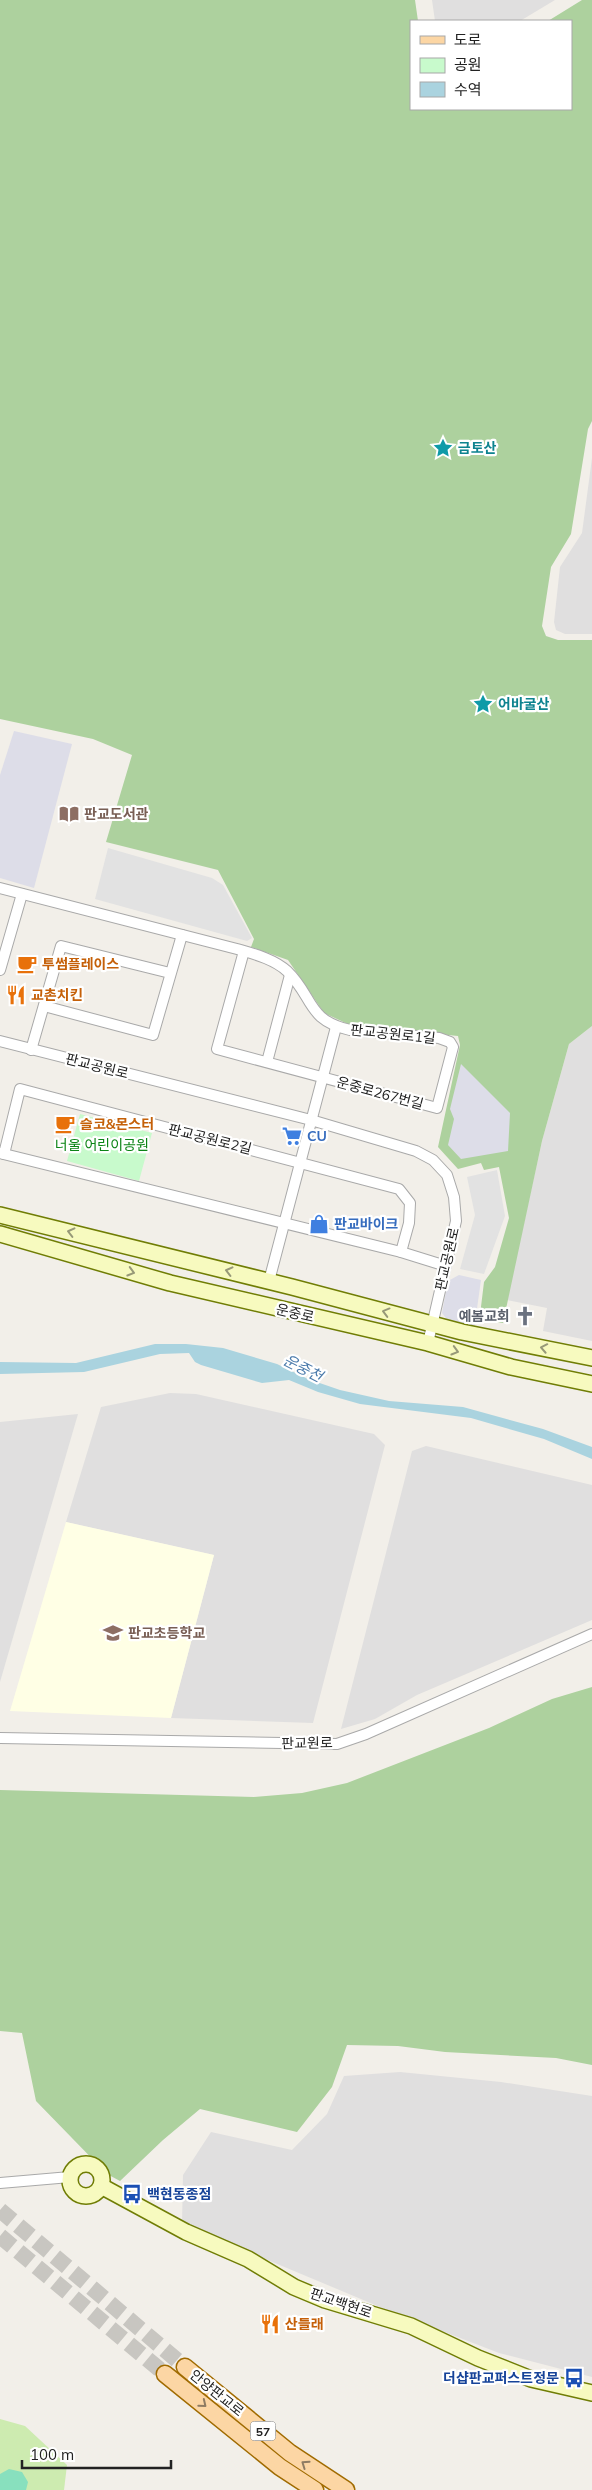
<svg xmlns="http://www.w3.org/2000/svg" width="592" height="2490" viewBox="0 0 592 2490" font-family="Mulish,'Noto Sans KR',sans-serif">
	<rect width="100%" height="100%" fill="#f2efe9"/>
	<!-- residential -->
	<g fill="#e0dfdf">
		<path d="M432,0H555L520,21H435Z"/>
		<path d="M592,458V634H565L556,630L554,622L560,567L582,533Z"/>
		<path d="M592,1026V1341L543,1331L547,1308L507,1300L542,1141L569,1044Z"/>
		<path d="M170,1393L196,1394L374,1434L385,1445L313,1723L171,1718L214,1555L66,1522L101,1407Z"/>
		<path d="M78,1414L0,1682V1422Z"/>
		<path d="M426,1446L592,1485V1620L417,1695L375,1719L341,1729L412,1451Z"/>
		<path d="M400,2072L501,2082L592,2096V2377L499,2353L380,2307L182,2224L183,2175L211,2132L292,2150L327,2114L344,2076Z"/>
	</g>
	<!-- education -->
	<path fill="#ffffe5" d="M66,1522L214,1555L171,1718L10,1711Z"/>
	<!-- grass -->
	<path fill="#cdebb0" d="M0,2419L25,2426L67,2465L64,2490H0Z"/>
	<!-- forest -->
	<g fill="#add19e">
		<path d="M0,0H415L418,21H411V109H571V21H548L582,0H592V421L588,429L571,534L551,567L542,626L546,636L558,640H592V1026L569,1044L542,1141L503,1323L484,1320L480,1315L484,1282L495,1267L509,1218L499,1167L484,1170L481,1163L458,1169L438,1147L460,1045L458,1036L350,1025L324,1013L288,960L251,947L254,939L218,870L106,842L132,755L93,739L0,719Z"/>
		<path d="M592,1687V2065L556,2058L445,2052L398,2046L347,2045L332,2087L297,2132L200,2109L163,2140L120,2181L107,2174L36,2101L22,2033L0,2031V1790L254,1797L302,1793L347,1783L489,1728L552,1699Z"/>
	</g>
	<!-- park -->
	<path fill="#c8facc" d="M80,1114L152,1133L139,1181L67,1161Z"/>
	<!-- pitch -->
	<path fill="#88e0be" d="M9,2469L22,2472L28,2482L26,2490H0V2474Z"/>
	<!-- parking -->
	<g fill="#e2e2e2">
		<path d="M108,848L212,878L223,885L252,938L247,941L95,899Z"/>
		<path d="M497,1170L505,1216L484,1274L460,1269L475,1215L467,1177Z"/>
	</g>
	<!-- plaza -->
	<g fill="#dddde8">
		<path d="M14,731L72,744L34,888L0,878V775Z"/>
		<path d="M461,1064L510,1113L508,1151L461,1159L448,1145L454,1119L450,1109Z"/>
		<path d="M459,1275L481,1280L474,1330L452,1326L442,1313L448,1281Z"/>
	</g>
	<!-- water -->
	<path fill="#aad3df" d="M155,1344H186L223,1348L277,1364L308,1379L340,1390L389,1401L463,1407L543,1429L592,1447V1459L544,1439L471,1418L360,1404L318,1392L289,1380L262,1383L201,1365L195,1362L189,1353L160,1354L84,1372L0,1374V1362L76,1363Z"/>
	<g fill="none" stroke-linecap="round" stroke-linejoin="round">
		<!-- primary-tunnel -->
		<g stroke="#c8c6c1" stroke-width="16" stroke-dasharray="16 8" stroke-linecap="butt">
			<path d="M0,2210L185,2367"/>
			<path d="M0,2236L165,2374"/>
		</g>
		<defs>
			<g id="street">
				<path d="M0,888L237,949C254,954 274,959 287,971C314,997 306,1020 350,1030L439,1038L450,1042L453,1047L437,1108L217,1049L244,951"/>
				<path d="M0,970L22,894"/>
				<path d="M44,1006L153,1035L182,935"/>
				<path d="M0,1041L311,1120L416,1151L433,1160L447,1175L454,1197L456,1221L428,1343"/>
				<path d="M31,1050L61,946L170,973"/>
				<path d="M267,1062L290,975"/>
				<path d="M0,1153L401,1252L446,1266"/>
				<path d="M4,1154L20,1089L399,1189L410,1203L409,1223L401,1252"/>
				<path d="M269,1281L336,1027"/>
				<path d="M0,1738L337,1744L366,1734L592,1634"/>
				<path d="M0,2183L70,2177"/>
			</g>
			<g id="secondary">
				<path d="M0,1215L292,1287L462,1332L592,1358"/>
				<path d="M0,1234L170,1283L428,1343L511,1367L592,1384"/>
				<circle cx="86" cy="2180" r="16"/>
				<path d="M101,2186L186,2232L248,2259L294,2287L325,2300L411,2326L478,2358L531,2379L592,2393"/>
			</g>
			<g id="primary">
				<path d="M185,2367L290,2453L346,2490"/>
				<path d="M165,2374L280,2467L315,2490"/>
			</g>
		</defs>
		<!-- street casing -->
		<use href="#street" stroke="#a9a9a9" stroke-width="12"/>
		<!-- secondary casing -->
		<use href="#secondary" stroke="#707d05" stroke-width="18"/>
		<!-- primary casing -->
		<use href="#primary" stroke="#a06b00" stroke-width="19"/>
		<!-- street -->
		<use href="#street" stroke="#fff" stroke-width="10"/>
		<!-- secondary -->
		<use href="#secondary" stroke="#f7fabf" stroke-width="15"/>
		<!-- primary -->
		<use href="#primary" stroke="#fcd6a4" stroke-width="16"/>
	</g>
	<!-- one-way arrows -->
	<defs><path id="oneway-chevron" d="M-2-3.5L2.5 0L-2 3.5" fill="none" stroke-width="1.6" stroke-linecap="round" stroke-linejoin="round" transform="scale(1.25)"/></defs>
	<g stroke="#979978">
		<use href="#oneway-chevron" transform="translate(71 1232) rotate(-166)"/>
		<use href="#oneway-chevron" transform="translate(229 1271) rotate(-166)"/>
		<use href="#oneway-chevron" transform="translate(131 1272) rotate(16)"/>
		<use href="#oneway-chevron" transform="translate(386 1312) rotate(-165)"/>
		<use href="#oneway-chevron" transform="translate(544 1348) rotate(-169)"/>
		<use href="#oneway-chevron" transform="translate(455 1351) rotate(16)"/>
	</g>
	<g stroke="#8f7c63">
		<use href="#oneway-chevron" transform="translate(203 2404) rotate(39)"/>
		<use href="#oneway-chevron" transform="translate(305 2464) rotate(-145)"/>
	</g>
	<!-- icons -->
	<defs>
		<symbol id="sight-bare" viewBox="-9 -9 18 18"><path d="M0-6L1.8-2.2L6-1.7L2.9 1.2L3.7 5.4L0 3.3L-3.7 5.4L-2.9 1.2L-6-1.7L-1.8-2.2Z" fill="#0f9aa8" stroke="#fff" stroke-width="2.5" paint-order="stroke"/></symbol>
		<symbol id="library-bare" viewBox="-9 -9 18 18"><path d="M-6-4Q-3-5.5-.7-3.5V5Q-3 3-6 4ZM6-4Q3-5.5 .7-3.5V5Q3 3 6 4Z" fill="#8d6e63" stroke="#fff" stroke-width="2.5" paint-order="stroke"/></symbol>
		<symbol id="cafe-bare" viewBox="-9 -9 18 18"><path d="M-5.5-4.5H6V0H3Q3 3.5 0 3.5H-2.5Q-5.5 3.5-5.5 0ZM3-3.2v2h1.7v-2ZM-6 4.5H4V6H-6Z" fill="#e8710a" stroke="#fff" stroke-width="2.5" paint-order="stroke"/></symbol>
		<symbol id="restaurant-bare" viewBox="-9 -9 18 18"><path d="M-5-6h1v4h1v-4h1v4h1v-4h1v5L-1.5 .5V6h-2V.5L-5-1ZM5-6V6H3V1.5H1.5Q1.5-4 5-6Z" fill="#e8710a" stroke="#fff" stroke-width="2.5" paint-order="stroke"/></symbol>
		<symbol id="supermarket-bare" viewBox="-9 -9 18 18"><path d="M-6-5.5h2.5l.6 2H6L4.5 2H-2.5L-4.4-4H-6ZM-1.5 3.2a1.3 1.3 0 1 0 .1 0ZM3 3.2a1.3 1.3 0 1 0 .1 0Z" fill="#3f7fe0" stroke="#fff" stroke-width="2.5" paint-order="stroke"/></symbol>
		<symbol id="shop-bare" viewBox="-9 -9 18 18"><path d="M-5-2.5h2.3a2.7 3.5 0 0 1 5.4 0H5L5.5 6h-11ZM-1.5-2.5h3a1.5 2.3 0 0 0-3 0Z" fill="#3f7fe0" stroke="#fff" stroke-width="2.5" paint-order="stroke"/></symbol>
		<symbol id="church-bare" viewBox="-9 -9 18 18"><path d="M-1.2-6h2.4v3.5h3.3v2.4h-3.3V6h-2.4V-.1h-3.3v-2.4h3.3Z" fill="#6b7280" stroke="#fff" stroke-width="2.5" paint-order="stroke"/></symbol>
		<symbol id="school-bare" viewBox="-9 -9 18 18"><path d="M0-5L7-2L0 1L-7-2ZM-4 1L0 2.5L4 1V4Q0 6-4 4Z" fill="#8d6e63" stroke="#fff" stroke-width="2.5" paint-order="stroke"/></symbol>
		<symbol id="bus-bare" viewBox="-9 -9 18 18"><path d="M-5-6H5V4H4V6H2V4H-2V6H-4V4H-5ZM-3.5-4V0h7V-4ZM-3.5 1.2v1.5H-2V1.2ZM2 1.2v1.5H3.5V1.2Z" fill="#1a4fb4" stroke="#fff" stroke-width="2.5" paint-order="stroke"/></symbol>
	</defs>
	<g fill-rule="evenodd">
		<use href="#sight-bare" x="429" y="434" width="28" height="28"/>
		<use href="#sight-bare" x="469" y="690" width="28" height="28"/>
		<use href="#library-bare" x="55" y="800" width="28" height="28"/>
		<use href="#cafe-bare" x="13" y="950" width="28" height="28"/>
		<use href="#restaurant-bare" x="2" y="981" width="28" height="28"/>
		<use href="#cafe-bare" x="51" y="1110" width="28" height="28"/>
		<use href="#supermarket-bare" x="278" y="1122" width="28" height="28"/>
		<use href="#shop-bare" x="305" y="1210" width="28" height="28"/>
		<use href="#church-bare" x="511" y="1302" width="28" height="28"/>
		<use href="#school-bare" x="99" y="1619" width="28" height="28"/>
		<use href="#bus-bare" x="118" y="2180" width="28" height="28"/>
		<use href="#restaurant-bare" x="256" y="2310" width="28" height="28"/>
		<use href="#bus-bare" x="560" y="2364" width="28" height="28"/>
	</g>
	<g text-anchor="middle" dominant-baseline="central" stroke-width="4.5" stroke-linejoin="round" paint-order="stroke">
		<!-- shield labels -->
		<rect fill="#fff" stroke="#646464" stroke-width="1" x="250.5" y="2421.5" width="25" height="19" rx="4"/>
		<g font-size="12" font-weight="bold" fill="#222">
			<text x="263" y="2431">57</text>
		</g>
		<!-- culture labels -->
		<g font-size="14" font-weight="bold" fill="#0d838f" stroke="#fff" text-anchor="start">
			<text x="458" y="448">금토산</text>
			<text x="498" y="704">어바굴산</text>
		</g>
		<!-- education labels -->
		<g font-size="14" font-weight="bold" fill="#785e54" stroke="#fff" text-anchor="start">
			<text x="84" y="814">판교도서관</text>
			<text x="128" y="1633">판교초등학교</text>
		</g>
		<!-- food labels -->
		<g font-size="14" font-weight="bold" fill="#c56008" stroke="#fff" text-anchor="start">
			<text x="42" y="964">투썸플레이스</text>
			<text x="31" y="995">교촌치킨</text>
			<text x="80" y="1124">슬코&amp;몬스터</text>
			<text x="285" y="2324">산들래</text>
		</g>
		<!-- street labels -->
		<g font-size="14" fill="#222" stroke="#fff">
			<text transform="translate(393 1034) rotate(6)">판교공원로1길</text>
			<text transform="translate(97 1066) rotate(14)">판교공원로</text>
			<text transform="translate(380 1093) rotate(15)">운중로267번길</text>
			<text transform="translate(210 1139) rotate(14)">판교공원로2길</text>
			<text transform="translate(447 1259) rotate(-77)">판교공원로</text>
			<text transform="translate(295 1313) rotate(13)">운중로</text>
			<text transform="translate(307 1743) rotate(-1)">판교원로</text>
			<text transform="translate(341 2303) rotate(19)">판교백현로</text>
			<text transform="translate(217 2393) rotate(39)">안양판교로</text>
		</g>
		<!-- shop labels -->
		<g font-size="14" font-weight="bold" fill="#366cbe" stroke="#fff" text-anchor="start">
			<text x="307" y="1136">CU</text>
			<text x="334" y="1224">판교바이크</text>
		</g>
		<!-- park labels -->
		<g font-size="14" fill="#0c8416" stroke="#fff">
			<text x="102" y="1145">너울 어린이공원</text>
		</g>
		<!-- worship labels -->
		<g font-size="14" font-weight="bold" fill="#5b616d" stroke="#fff" text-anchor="end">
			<text x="510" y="1316">예봄교회</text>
		</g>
		<!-- transit labels -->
		<g font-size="14" font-weight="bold" fill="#164399" stroke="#fff" text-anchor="start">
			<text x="147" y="2194">백현동종점</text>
			<text x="559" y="2378" text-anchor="end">더샵판교퍼스트정문</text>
		</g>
		<!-- water labels -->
		<g font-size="15" font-style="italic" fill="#4a7aab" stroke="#fff">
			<text transform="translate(303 1368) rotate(27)">운중천</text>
		</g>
	</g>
	<!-- legend -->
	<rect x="410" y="20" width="162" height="90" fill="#ffffff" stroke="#a7a7a7"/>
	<rect x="420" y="36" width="25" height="8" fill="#fcd6a4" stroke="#a7a7a7"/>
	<text x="454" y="45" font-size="15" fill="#222222">도로</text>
	<rect x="420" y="58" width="25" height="15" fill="#c8facc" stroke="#a7a7a7"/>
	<text x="454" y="70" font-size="15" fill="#222222">공원</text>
	<rect x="420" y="82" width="25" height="15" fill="#aad3df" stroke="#a7a7a7"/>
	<text x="454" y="95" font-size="15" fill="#222222">수역</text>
	<!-- scale -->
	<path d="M22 2460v8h149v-8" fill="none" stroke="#222222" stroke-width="2.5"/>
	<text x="30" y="2460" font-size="15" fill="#222222" stroke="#ffffff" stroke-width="4" paint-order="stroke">100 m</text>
</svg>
